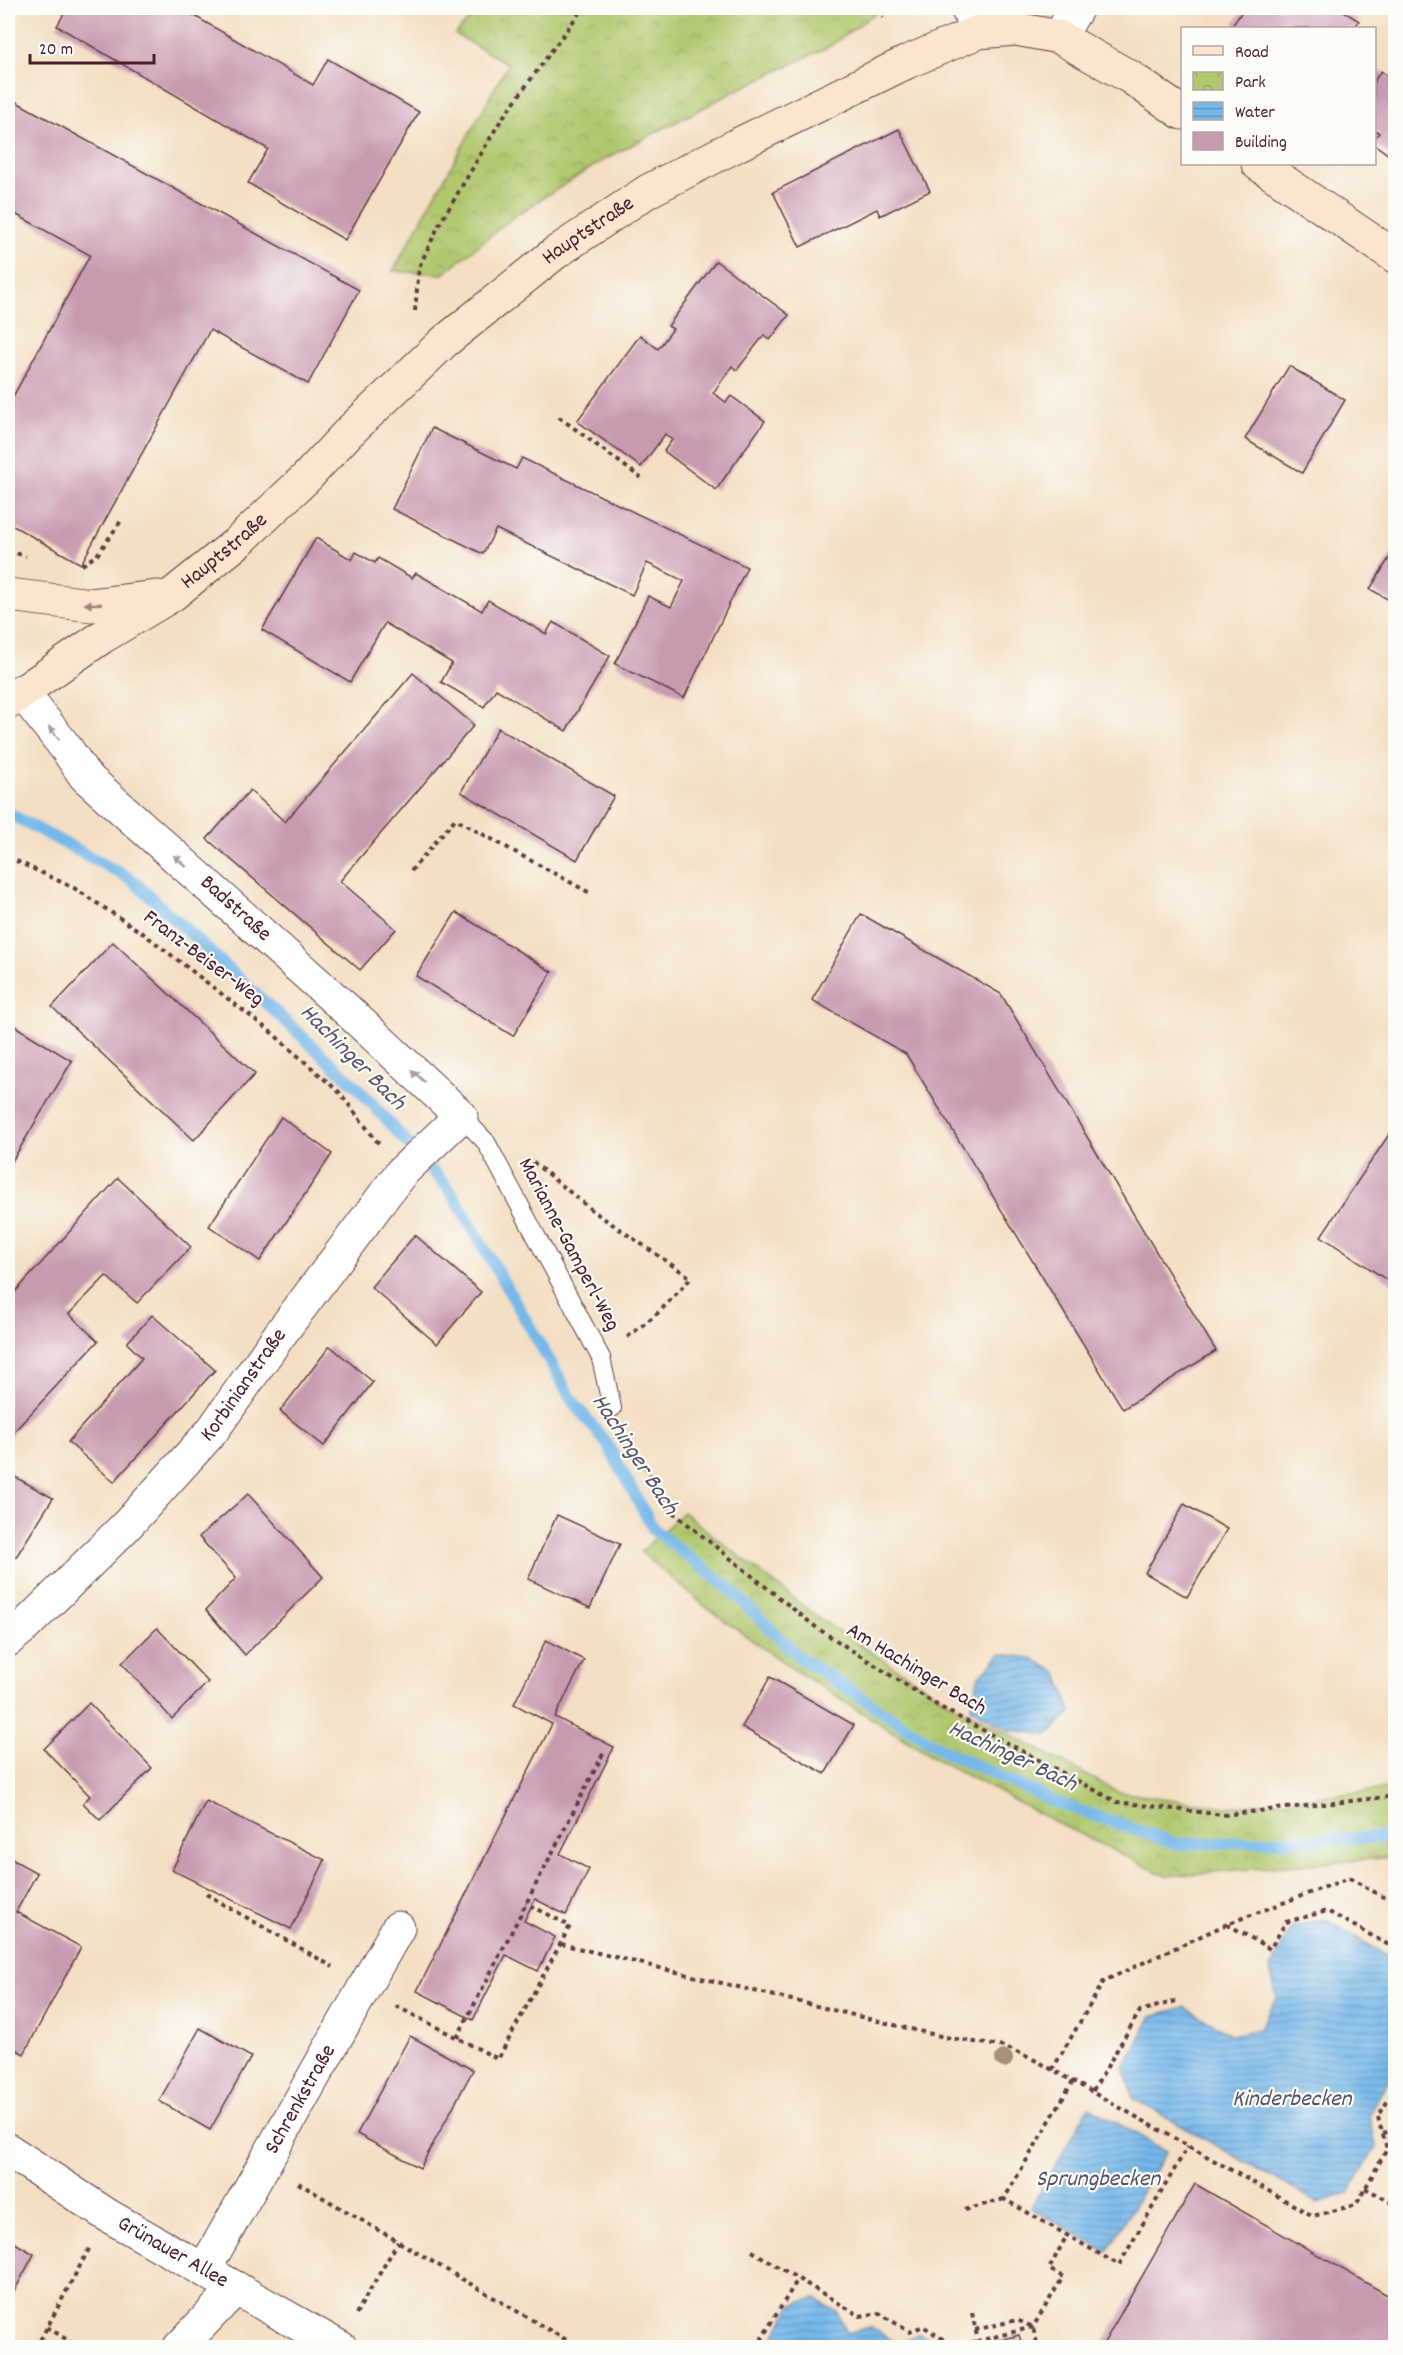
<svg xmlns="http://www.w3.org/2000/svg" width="1403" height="2355" viewBox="0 0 1403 2355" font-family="Dekko,sans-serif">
	<defs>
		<pattern id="park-crowns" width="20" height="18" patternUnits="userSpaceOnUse" patternTransform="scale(1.5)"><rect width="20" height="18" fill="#b0c86e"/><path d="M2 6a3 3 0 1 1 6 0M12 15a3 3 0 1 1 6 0" fill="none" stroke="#99ab5f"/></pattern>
		<pattern id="water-rules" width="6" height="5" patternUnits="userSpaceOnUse" patternTransform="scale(1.5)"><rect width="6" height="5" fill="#74b8ea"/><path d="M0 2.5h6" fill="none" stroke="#6195be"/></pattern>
	</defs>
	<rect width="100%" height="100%" fill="#fdfcf7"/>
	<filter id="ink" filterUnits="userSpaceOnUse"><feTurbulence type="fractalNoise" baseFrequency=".0167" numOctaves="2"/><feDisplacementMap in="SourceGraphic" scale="12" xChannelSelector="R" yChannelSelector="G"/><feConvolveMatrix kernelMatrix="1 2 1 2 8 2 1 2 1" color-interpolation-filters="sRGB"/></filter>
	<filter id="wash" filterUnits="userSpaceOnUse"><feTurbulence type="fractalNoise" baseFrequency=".008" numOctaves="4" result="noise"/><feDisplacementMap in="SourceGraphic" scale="24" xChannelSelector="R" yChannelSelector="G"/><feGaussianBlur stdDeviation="1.35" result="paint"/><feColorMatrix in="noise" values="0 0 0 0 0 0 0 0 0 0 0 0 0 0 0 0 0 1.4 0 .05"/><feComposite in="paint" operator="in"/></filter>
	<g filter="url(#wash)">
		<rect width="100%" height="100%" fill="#f3dfc3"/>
		<!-- park -->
		<g fill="url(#park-crowns)" stroke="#7d744c" stroke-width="1.5">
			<path d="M481,8H882L830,46L737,90L605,159L516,215L443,274L393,271L508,64L455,34Z"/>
			<path d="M683,1512L824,1622L944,1699L1118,1792L1227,1807L1395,1788V1857L1166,1876L1053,1821L936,1759L794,1670L707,1608L641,1552Z"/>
		</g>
		<!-- water -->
		<g fill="url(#water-rules)" stroke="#5f6c8a" stroke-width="1.5">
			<path d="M1001,1654L1031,1658L1058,1673L1071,1712L1048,1735L1009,1730L971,1708L978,1678Z"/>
			<path d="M1324,1919L1395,1960V2068L1369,2114L1376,2146L1349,2193L1318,2203L1134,2099L1124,2067L1152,2016L1185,2007L1232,2035L1260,2029L1277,1998L1270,1969L1292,1927Z"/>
			<path d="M1089,2107L1166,2151L1107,2252L1031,2208Z"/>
			<path d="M815,2298L837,2312L847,2333L870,2327L898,2344L919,2333L945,2347H782L775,2335L792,2305Z"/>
		</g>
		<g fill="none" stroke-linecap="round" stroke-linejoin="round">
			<!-- stream -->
			<path stroke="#74b8ea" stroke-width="12" d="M8,813L131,879L357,1087L452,1193L574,1403L607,1444L654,1530L729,1588L799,1657L942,1750L1055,1802L1177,1844L1396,1837"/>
		</g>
		<g id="blocks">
			<!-- building -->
			<g fill="#c89ab0">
				<path d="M67,8H181L313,85L328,59L419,112L345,240L248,183L268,149L57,26Z"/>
				<path d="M1244,8H1338L1359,21L1354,28H1231Z"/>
				<path d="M1381,71L1396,82V160L1374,144V139L1379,133L1374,129V81Z"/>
				<path d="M11,99L359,290L308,384L210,330L81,564L8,523V406L90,255L8,210V105Z"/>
				<path d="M899,129L930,191L880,216L877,209L800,247L773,192Z"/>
				<path d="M716,261L789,315L770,340L764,335L737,370L732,366L713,393L726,402L731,396L765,421L716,490L664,451L672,440L665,434L641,467L577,421L640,335L658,349L673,329L668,326Z"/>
				<path d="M1289,366L1345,400L1302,473L1245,439Z"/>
				<path d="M432,428L516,469L522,458L747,567L684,698L615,664L648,596L671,607L684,581L647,563L632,595L496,529L483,554L392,509Z"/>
				<path d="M316,538L352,560L356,552L375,563L378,558L412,578L416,573L482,611L488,600L546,634L553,622L610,656L566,731L496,689L484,707L441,682L452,663L385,623L350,682L262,630Z"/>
				<path d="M1396,547V604L1370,589Z"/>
				<path d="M413,673L474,725L340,881L396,929L360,970L207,839L250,790L285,822Z"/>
				<path d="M498,728L614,796L577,860L461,792Z"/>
				<path d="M456,912L552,972L513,1036L416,976Z"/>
				<path d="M861,914L1001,994L1216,1351L1123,1409L906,1054L812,1000Z"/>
				<path d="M113,942L255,1074L194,1140L52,1007Z"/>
				<path d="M8,1022L72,1061L8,1168Z"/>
				<path d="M281,1117L332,1154L260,1261L209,1226Z"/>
				<path d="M1396,1124V1286L1321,1236Z"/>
				<path d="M118,1178L191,1247L137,1303L106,1276L69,1314L98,1341L8,1438V1300Z"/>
				<path d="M415,1235L481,1292L437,1344L371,1287Z"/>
				<path d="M152,1315L215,1370L114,1482L68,1442L142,1358L127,1343Z"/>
				<path d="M330,1346L373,1382L324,1446L280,1411Z"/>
				<path d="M8,1473L53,1498L16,1557L8,1552Z"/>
				<path d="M248,1494L323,1577L245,1655L206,1610L236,1578L199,1537Z"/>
				<path d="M1184,1504L1227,1529L1187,1597L1145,1573Z"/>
				<path d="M557,1515L620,1544L590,1608L528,1579Z"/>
				<path d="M157,1628L208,1682L172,1719L122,1663Z"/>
				<path d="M546,1640L584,1660L555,1717L614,1747L560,1854L589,1869L566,1915L535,1899L524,1921L555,1937L538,1971L506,1955L473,2020L417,1991L552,1724L514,1704Z"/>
				<path d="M770,1677L854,1725L825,1774L742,1727Z"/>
				<path d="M89,1703L152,1768L100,1820L83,1803L90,1796L44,1749Z"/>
				<path d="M206,1801L325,1860L291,1929L172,1870Z"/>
				<path d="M8,1857L37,1873L16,1912L81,1947L24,2054L8,2045Z"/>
				<path d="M200,2028L251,2057L210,2130L159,2101Z"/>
				<path d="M410,2036L473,2070L420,2168L357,2134Z"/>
				<path d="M1195,2184L1396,2300V2348H1101Z"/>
				<path d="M8,2239L34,2254L8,2303Z"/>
				<path d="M1019,2335L1023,2348H976V2347Z"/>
			</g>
		</g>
	</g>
	<g filter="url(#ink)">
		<use href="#blocks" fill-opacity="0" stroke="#633c42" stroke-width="1.5"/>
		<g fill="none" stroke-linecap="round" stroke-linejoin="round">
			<defs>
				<path id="service" d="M461,1116L486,1142L601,1358L612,1408"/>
				<g id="minor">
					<path d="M967,8L978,32"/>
					<path d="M1059,37L1077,8"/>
					<path id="s1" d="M8,1640L24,1627L127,1525L212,1431L278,1337L401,1173L461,1116L347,1010L85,776L66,748L21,691"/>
					<path id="s2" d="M8,2150L107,2215L341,2348"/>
					<path id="s3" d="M204,2270L398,1928"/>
					<path d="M179,2348L236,2288"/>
				</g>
				<g id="secondary">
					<path d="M1258,164L1396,257"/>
					<path d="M8,595L91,605L158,597"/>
					<path id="s4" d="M8,702L102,637L172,595L238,542L306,478L349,432L444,342L555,253L648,191L737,145L907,62L978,32L1016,29L1059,37L1130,77L1182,113"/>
				</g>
			</defs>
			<!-- service casing -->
			<use href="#service" stroke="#633c42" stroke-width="20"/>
			<!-- minor casing -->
			<use href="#minor" stroke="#633c42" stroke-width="35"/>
			<!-- secondary casing -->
			<use href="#secondary" stroke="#633c42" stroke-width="35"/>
			<!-- path -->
			<g stroke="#633c42" stroke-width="4" stroke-dasharray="4.5 4.5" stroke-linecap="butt">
				<path d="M879,8L883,18"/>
				<path d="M415,311L419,267L439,225L501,120L583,8"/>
				<path d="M559,417L641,478"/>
				<path d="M8,551L26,556"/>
				<path d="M82,565L97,555L121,521"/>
				<path d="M8,857L74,888L144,934L271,1032L339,1092L379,1144"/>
				<path d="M411,871L455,819L590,893"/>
				<path d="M533,1162L593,1211L691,1278L659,1312L625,1339"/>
				<path d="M627,1435L670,1510L817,1628L940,1707L1117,1802L1223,1815L1396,1796"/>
				<path d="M206,1894L333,1967"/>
				<path d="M1227,1924L1270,1949L1286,1922L1327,1911L1396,1949"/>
				<path d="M561,1944L944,2037L1005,2047L1037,2061L1092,2092"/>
				<path d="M1176,2001L1140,2011L1092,2092L1313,2216L1356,2205L1387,2149L1378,2117L1396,2087"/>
				<path d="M396,2006L498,2059L570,1926L526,1903"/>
				<path d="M457,2038L605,1750"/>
				<path d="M1052,2070L1104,1981L1227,1924L1349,1878L1396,1904"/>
				<path d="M1073,2081L1004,2199L1119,2265L1188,2146"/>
				<path d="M1383,2133L1396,2130"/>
				<path d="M298,2183L580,2348"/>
				<path d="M1365,2188L1396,2205"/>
				<path d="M965,2210L1004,2199"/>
				<path d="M752,2251L860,2316L879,2313L910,2332L923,2326L956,2348"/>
				<path d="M972,2313L978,2341L1033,2327L1063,2277L1049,2269L1067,2235"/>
				<path d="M356,2314L398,2242"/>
				<path d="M47,2327L80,2348"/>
				<path d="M975,2330L1017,2320L1033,2327L1038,2348"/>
				<path d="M36,2348L90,2247"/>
				<path d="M768,2348L762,2338L798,2279"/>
				<path d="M968,2348L967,2344L977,2341"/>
			</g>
			<!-- service -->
			<use href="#service" stroke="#fff" stroke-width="18"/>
			<!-- minor -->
			<use href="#minor" stroke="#fff" stroke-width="33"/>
			<!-- secondary -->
			<use href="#secondary" stroke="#fbe5cf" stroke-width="33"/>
		</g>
		<!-- trees -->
		<circle fill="#a7917a" cx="1004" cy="2059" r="9"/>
		<!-- one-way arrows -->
		<defs><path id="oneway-solid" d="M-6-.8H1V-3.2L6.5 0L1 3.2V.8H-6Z" transform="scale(1.5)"/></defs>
		<use fill="#a2827d" href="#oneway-solid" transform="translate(93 604) rotate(179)"/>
		<g fill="#ae9aa0">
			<use href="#oneway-solid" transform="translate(54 733) rotate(-129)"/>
			<use href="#oneway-solid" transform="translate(180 861) rotate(-138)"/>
			<use href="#oneway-solid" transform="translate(418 1076) rotate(-137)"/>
		</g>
	</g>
	<g text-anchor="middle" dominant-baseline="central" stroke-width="4.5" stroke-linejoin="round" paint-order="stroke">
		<!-- street labels -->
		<g font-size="22" fill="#4a1f2b" stroke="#fdfcf7">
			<text stroke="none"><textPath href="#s4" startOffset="750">Hauptstraße</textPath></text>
			<text stroke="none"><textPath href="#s4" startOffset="264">Hauptstraße</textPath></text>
			<text transform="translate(235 909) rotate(42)">Badstraße</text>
			<text transform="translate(203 959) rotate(37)">Franz-Beiser-Weg</text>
			<text transform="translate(568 1245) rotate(62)">Marianne-Gamperl-Weg</text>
			<text stroke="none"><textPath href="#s1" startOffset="348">Korbinianstraße</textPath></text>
			<text transform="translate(916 1670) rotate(31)">Am Hachinger Bach</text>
			<text stroke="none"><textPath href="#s3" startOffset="196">Schrenkstraße</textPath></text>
			<text stroke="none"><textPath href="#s2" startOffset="194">Grünauer Allee</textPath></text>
		</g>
		<!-- water labels -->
		<g font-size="24" font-style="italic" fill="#59556e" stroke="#fdfcf7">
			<text transform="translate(352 1058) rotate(45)">Hachinger Bach</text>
			<text transform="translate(634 1455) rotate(57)">Hachinger Bach</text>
			<text transform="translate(1012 1757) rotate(25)">Hachinger Bach</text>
			<text x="1292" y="2100">Kinderbecken</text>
			<text x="1098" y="2180">Sprungbecken</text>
		</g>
	</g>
	<!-- margin -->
	<rect width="1403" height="2355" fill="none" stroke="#fdfcf7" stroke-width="30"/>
	<!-- legend -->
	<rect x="1181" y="27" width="195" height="138" fill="#fdfcf7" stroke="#b5a4a5" stroke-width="1.5"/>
	<rect x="1193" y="46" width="30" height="9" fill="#fbe5cf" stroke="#b5a4a5" stroke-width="1.5"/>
	<text x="1235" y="57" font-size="18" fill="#4a1f2b">Road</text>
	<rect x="1193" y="72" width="30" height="18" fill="url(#park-crowns)" stroke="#b5a4a5" stroke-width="1.5"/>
	<text x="1235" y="87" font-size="18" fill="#4a1f2b">Park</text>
	<rect x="1193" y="102" width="30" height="18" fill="url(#water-rules)" stroke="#b5a4a5" stroke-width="1.5"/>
	<text x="1235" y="117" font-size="18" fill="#4a1f2b">Water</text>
	<rect x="1193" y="132" width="30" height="18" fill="#c89ab0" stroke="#b5a4a5" stroke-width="1.5"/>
	<text x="1235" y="147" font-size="18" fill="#4a1f2b">Building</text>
	<!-- scale -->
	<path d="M30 54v9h124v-9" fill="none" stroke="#4a1f2b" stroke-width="3"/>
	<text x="39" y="54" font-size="18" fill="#4a1f2b" stroke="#fdfcf7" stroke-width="4.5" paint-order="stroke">20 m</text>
</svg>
